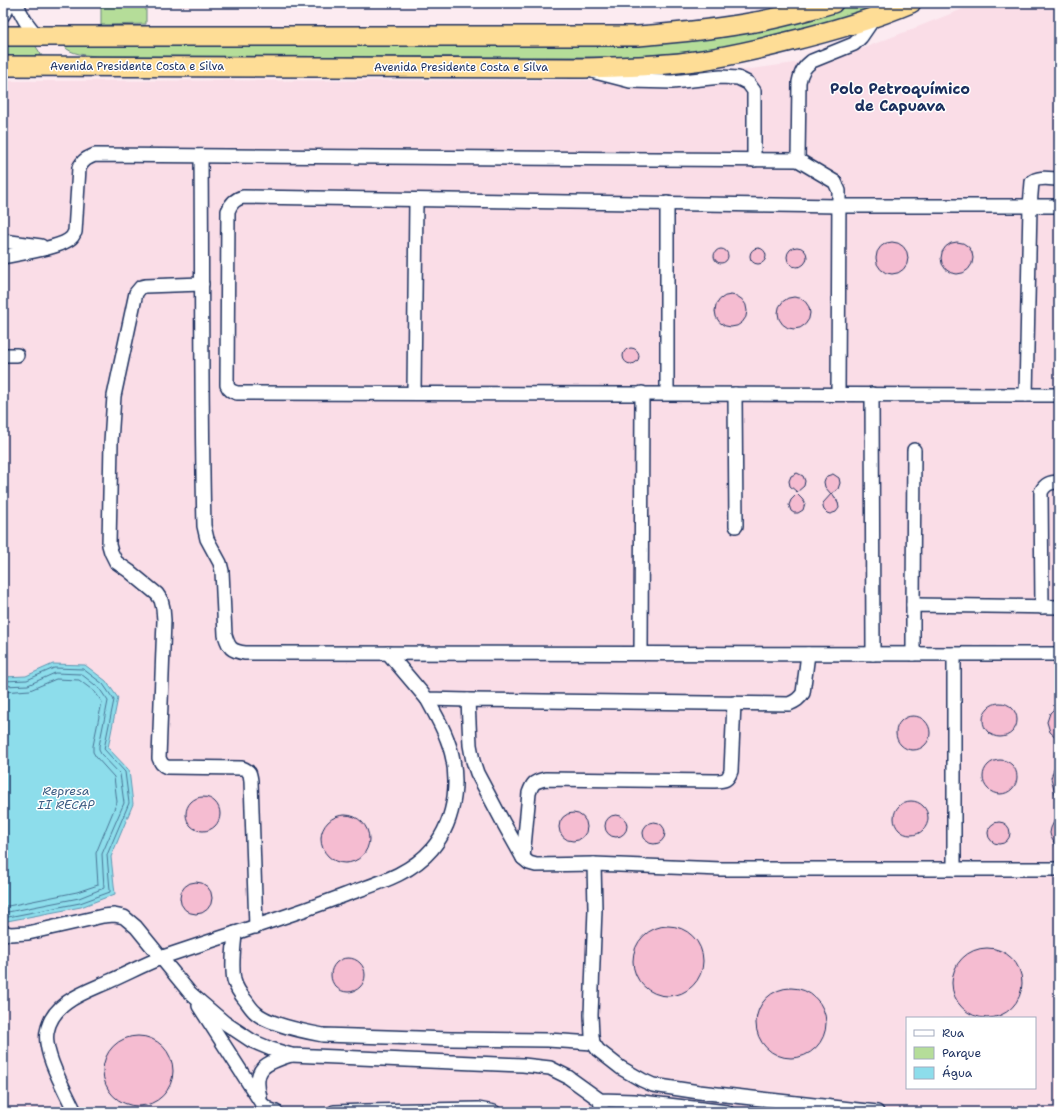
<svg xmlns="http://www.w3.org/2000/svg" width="1062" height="1115" viewBox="0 0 1062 1115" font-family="'Shantell Sans',sans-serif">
	<rect width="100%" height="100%" fill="#fcebf1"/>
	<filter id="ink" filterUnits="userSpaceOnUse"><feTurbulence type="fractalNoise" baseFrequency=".025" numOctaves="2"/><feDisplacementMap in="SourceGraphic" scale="8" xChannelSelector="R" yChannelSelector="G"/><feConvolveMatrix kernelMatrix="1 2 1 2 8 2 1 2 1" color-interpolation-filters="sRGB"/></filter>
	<g filter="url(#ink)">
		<!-- built -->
		<path fill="#fadde7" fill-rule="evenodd" d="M978,3H1059V1112H3V81L673,80L844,56ZM907,1018H1035V1088H907Z"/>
		<!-- green -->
		<g fill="#b5dd99" stroke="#68867c">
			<path d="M101,3H146V24L101,25Z"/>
			<path d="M859,3H885L839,19L745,44L689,52L626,57L97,56C87,55 71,55 64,46L65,45H603L805,18Z"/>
			<path d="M3,45H35L42,56H3Z"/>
		</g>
		<!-- water -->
		<path fill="#8dddeb" stroke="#5f97b3" d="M53,664L85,665L106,681L118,698L108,748L129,770L133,804L111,857L115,894L81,907L7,921L3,920V677L26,676Z"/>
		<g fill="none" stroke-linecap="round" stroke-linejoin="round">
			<!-- shore -->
			<g stroke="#497596" stroke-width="1">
				<path d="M3,681L27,680L54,668L83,669L103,684L114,700L104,749L125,772L129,803L107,855L110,890V892L80,903L8,917H3"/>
				<path d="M3,686L28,685L55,673L81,674L99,688L108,701L99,746V750L101,754L120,774L124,803L102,854L104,888L79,898L8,912H3"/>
				<path d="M3,692L30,690L56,679L79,680L95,692L102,702L93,746V752L96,757L114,777L117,802L96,853L98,885L77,892L8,906H3"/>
			</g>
		</g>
		<!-- building -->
		<g fill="#f5bcd1" stroke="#1b2f5e">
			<circle cx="892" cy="258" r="16"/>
			<circle cx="957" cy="258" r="16"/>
			<circle cx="797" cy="257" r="10"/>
			<circle cx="758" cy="256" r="8"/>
			<circle cx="721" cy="256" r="7"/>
			<circle cx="731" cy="311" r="16"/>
			<circle cx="794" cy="313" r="16"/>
			<circle cx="631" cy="356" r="8"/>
			<path d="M797,473L803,476L805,481L804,486L797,492L790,486L789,481L791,476Z"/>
			<path d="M833,474L839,478L840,483L838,489L831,494L825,487L824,482L825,479L827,476Z"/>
			<path d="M832,493L838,502L839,508L836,512L830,514L827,513L824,510L823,507V503Z"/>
			<path d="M797,494L802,499L805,503L803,510L798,513H794L791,511L789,505L791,500Z"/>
			<circle cx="1000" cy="720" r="17"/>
			<path d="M1059,704V740L1050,732L1047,722L1050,713Z"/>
			<circle cx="913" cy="733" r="17"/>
			<path d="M1058,756L1059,757V800H1057L1051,778Z"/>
			<circle cx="1000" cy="777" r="17"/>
			<circle cx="203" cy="814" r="17"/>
			<circle cx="911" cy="818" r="17"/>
			<path d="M1059,811V852L1051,837L1050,833L1051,828Z"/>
			<circle cx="573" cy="827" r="14"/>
			<circle cx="616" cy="826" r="11"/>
			<circle cx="345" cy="839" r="24"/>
			<circle cx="999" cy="833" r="11"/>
			<circle cx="654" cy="833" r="11"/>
			<circle cx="196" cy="898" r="16"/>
			<circle cx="668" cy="961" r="35"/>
			<circle cx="987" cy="983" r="35"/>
			<circle cx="348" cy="975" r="17"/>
			<circle cx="791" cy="1023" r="35"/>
			<circle cx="138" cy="1071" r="35"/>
		</g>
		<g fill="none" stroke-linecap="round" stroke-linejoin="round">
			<defs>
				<g id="minor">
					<path d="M17,3C21,17 28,25 37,36"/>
					<path d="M3,15L10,3"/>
					<path d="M595,72L630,81L672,82L721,77L738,78L748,83L754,91V160"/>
					<path d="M201,156C202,280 201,403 204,526L207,539L220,563L222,571L225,635C229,648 231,651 245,653L1059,654"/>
					<path d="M798,160L799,82C801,72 804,67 812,61L854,44L861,37L874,18"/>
					<path d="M667,203V393"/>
					<path d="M1059,206H839L243,197C235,199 231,203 228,211L227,385C229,390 231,391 237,393L1059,395"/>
					<path d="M3,241L41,246"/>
					<path d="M3,257C17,254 63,248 72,237C73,236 74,233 75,232L79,168C83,160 87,158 95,155L798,160L835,182L839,191L838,394"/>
					<path d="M202,284L145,286L141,287L136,293L114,396L111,442L109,545L111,552L116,562L129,571L157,594L161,600L163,608L164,620L159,758C161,763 162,765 167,767L242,768C250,771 250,773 251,781L256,927"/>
					<path d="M3,355H17"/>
					<path d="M414,392L416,200"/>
					<path d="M735,394L736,526"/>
					<path d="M872,394L873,654"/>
					<path d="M1026,395L1030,206L1032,182C1038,176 1051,179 1059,179"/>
					<path d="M913,605L914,450"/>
					<path d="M1042,607L1041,492C1045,484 1050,482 1059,482"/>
					<path d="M388,653L427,699L468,700"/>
					<path d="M641,653L642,393"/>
					<path d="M808,654L803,693C799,699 796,701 789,704L468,700L470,745L473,761L477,773L504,824L523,858L529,863L536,865L594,864L595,909L591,1015L592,1036L593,1043L598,1050L621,1068L642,1080L653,1085L699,1092L877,1112"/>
					<path d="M913,654V605L1059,607"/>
					<path d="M523,858L529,793C533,782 534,782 545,779L715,781C725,781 728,780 731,771L734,703"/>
					<path d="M594,864L721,869H1059"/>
					<path d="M954,869V654"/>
					<path d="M3,932L10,934L28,933L103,916L114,915L124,917L136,927L190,993L225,1023L252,1041L271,1049L291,1055L523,1065L550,1068L568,1077L600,1100L634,1101L727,1112"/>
					<path d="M235,933C234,948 231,965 234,980C236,988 241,995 246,1001C249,1005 252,1010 256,1013C268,1024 307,1032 323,1035L451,1039L548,1040L593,1043"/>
					<path d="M199,1006L262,1104L268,1109L276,1112"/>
					<path d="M260,1097C252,1067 266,1063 291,1055"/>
					<path d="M600,1100L602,1112"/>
					<path d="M75,1112C66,1092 43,1054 47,1032C52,1002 86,992 110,981C128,973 145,964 163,957C224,936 285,918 345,895C375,884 410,875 432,849C457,819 461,775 447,739C442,725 434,712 427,699"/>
					<path d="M334,1112L365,1111L478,1109L494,1112"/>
				</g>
				<g id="highway">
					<path d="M3,36H638C677,33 716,29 755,22C781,18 807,10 833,3"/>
					<path d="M3,66L579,68C609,67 638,67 667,64C708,61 748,52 787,42C829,32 871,20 911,3"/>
				</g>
			</defs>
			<!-- minor casing -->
			<use href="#minor" stroke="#1b2f5e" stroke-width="16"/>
			<!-- highway casing -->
			<use href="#highway" stroke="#1b2f5e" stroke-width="22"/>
			<!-- minor -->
			<use href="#minor" stroke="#fff" stroke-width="13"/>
			<!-- highway -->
			<use href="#highway" stroke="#fedd96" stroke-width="19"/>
		</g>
	</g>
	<g text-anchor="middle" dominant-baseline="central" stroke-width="3" stroke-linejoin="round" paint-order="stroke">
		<!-- street labels -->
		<g font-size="11" fill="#1b2f5e" stroke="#fff">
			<text x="137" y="66">Avenida Presidente Costa e Silva</text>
			<text x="461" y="67">Avenida Presidente Costa e Silva</text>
		</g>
		<!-- water labels -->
		<g font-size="12" font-style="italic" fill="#385a81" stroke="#fff">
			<text x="66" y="791">Represa<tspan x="66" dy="14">II RECAP</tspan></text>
		</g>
		<!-- district labels -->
		<g font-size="15" font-weight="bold" fill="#1b2f5e" stroke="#fff">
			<text x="900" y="89">Polo Petroquímico<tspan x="900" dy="17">de Capuava</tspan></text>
		</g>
	</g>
	<!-- margin -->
	<rect width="1062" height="1115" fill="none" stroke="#fff" stroke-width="16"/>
	<rect x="8" y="8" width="1046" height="1099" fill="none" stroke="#1b2f5e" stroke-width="1.5" filter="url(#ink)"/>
	<!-- legend -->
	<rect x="906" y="1017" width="130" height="72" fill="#ffffff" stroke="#a4acbf"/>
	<rect x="914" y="1030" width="20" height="6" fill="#ffffff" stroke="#a4acbf"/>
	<text x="942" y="1037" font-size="12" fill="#1b2f5e">Rua</text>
	<rect x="914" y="1047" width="20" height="12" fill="#b5dd99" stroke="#a4acbf"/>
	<text x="942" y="1057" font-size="12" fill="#1b2f5e">Parque</text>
	<rect x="914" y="1067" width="20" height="12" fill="#8dddeb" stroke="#a4acbf"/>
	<text x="942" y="1077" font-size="12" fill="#1b2f5e">Água</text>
</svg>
